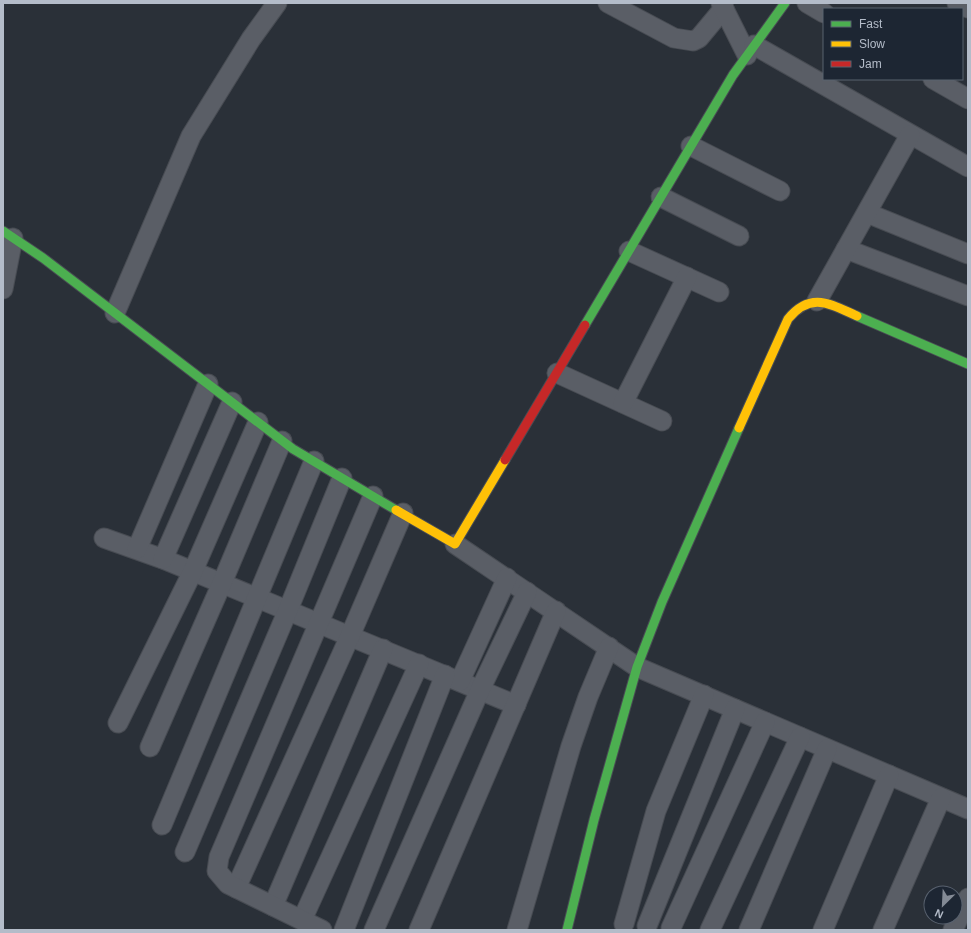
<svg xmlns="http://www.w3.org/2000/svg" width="971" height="933" viewBox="0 0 971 933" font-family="Helvetica,sans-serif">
	<rect width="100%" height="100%" fill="#2a3038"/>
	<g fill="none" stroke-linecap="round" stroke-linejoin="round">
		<defs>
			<g id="street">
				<path d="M608,3L674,38L693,41L699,38L724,8"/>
				<path d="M721,3L747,55"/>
				<path d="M807,3L824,13"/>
				<path d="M957,3L968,8"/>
				<path d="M754,45L968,167"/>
				<path d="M933,79L968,99"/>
				<path d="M691,146L780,191"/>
				<path d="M661,197L739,236"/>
				<path d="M867,213L968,254"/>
				<path d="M846,249L968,296"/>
				<path d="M629,251L719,292"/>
				<path d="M3,289L13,238"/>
				<path d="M817,301L910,135"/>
				<path d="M115,313L191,136L251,39L277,3"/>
				<path d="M557,373L662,421"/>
				<path d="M623,403L687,277"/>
				<path d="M104,538L163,559L516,705"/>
				<path d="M455,544L637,667L968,809"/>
				<path d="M137,549L208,384"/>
				<path d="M163,559L232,402"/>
				<path d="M460,681L507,578"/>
				<path d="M118,723L193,571L258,422"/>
				<path d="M150,747L222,583L282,441"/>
				<path d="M162,825L314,461"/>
				<path d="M185,852L288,610L342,478"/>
				<path d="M236,888L350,636L403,513"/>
				<path d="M273,906L383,649"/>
				<path d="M302,920L419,664"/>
				<path d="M624,924L656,811L704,695"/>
				<path d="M647,926L735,709"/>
				<path d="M671,928L765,722"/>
				<path d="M322,930L228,884L217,871L219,857L373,496"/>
				<path d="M344,930L445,675"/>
				<path d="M374,930L480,690L527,592"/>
				<path d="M419,930L556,611"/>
				<path d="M517,930L571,746L588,697L609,647"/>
				<path d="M710,930L800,737"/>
				<path d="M749,930L827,749"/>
				<path d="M823,930L889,775"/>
				<path d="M883,930L941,798"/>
				<path d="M953,930L968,898"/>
			</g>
			<g id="fast">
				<path d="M3,231L43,258L293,449L396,510"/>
				<path d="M857,316L968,364"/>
				<path d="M585,325L733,75L785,3"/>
				<path d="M567,930L594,820L637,667L662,602L739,428"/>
			</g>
			<g id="slow">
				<path d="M739,428L788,319C811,291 830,304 857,316"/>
				<path d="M396,510L455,544L505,460"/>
			</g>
			<path id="jam" d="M505,460L585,325"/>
		</defs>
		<!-- street casing -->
		<use href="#street" stroke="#484c53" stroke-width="21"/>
		<!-- fast casing -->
		<use href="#fast" stroke="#484c53" stroke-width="11"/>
		<!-- slow casing -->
		<use href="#slow" stroke="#484c53" stroke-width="11"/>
		<!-- jam casing -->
		<use href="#jam" stroke="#484c53" stroke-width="11"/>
		<!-- street -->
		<use href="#street" stroke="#5a5e66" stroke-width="19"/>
		<!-- fast -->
		<use href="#fast" stroke="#4caf50" stroke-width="9"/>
		<!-- slow -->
		<use href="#slow" stroke="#ffc107" stroke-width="9"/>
		<!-- jam -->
		<use href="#jam" stroke="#c62828" stroke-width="9"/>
	</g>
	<!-- border -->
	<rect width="971" height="933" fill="none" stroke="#b4bcc9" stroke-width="8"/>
	<!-- legend -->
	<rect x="823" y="8" width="140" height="72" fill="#1d2633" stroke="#59626f"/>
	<rect x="831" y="21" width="20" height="6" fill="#4caf50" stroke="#59626f"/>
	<text x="859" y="28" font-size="12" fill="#b4bcc9">Fast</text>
	<rect x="831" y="41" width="20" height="6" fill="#ffc107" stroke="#59626f"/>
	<text x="859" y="48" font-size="12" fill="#b4bcc9">Slow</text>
	<rect x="831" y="61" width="20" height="6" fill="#c62828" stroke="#59626f"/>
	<text x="859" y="68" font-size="12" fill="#b4bcc9">Jam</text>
	<!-- north arrow -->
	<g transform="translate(943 905) rotate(204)"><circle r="19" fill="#1d2633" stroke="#59626f"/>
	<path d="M0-3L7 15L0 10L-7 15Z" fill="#848b96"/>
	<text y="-6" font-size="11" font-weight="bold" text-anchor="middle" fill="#b4bcc9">N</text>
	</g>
</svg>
